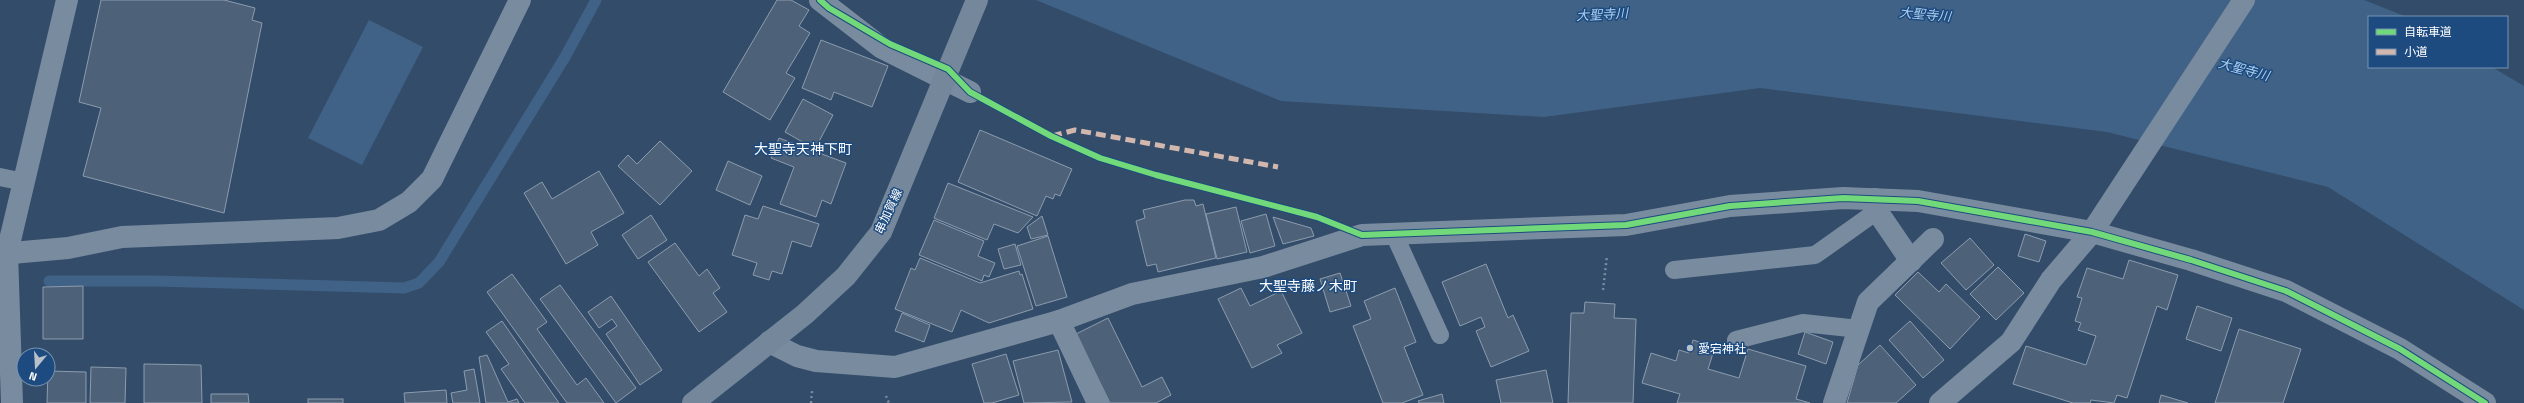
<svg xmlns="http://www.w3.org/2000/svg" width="2524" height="403" viewBox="0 0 2524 403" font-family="'Titillium Web','Noto Sans JP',sans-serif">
	<rect width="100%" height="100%" fill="#334c69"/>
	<!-- water -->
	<g fill="#406287">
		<path d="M1036,0H2364L2407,17H2369V67H2492L2524,86V310L2328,187L2107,132L1760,88L1544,117L1281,101Z"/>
		<path d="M369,20L423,47L362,165L308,138Z"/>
	</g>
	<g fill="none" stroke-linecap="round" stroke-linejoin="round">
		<!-- stream -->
		<path stroke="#406287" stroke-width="11" d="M49,281H155L404,288L419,283L439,262L565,57L596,0"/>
	</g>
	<!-- building -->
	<g fill="#4d6279" stroke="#8c9cae">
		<path d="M101,0H224L255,8L252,20L262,23L224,213L83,176L101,108L79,102Z"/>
		<path d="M777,0H791L809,10L799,26L810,33L786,73L795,78L770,120L723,92Z"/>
		<path d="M821,40L888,66L872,107L834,92L831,100L802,88Z"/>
		<path d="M803,99L833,115L815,149L785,132Z"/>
		<path d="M980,130L1072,169L1060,196L1055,194L1053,199L1046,196L1037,216L958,182Z"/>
		<path d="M779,138L846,163L831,204L822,200L816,217L780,204L794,167L771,158Z"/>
		<path d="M660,141L692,171L660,205L618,166L628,155L637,164Z"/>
		<path d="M728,161L762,176L750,205L716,190Z"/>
		<path d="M599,171L624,213L591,232L598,245L566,264L524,193L542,182L552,199Z"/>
		<path d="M948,183L1033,217L1018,233L994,224L987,240L934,218Z"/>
		<path d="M1185,200H1194L1196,206L1203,204L1216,258L1158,272L1156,264L1147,266L1136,221L1145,218L1143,210Z"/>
		<path d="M763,206L819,224L811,247L792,241L782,274L772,271L769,280L753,275L757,263L732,255L745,215L758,219Z"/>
		<path d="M1236,207L1247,252L1217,259L1206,214Z"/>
		<path d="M1266,214L1275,246L1250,253L1241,221Z"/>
		<path d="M651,215L667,240L638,259L622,235Z"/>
		<path d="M1042,216L1048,235L1031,239L1027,227Z"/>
		<path d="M1273,217L1311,228L1314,236L1283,244Z"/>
		<path d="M934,220L984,241L978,256L995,263L989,277L984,275L982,281L919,255Z"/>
		<path d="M2025,234L2046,241L2039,262L2018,256Z"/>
		<path d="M1048,236L1067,297L1036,306L1017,246Z"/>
		<path d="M1970,238L1994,265L1966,290L1941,263Z"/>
		<path d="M675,243L699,276L707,269L720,288L713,293L727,312L699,332L648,262Z"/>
		<path d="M1015,244L1021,265L1004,269L998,249Z"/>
		<path d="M920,258L980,283L1019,271L1020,275L1022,274L1033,309L989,323L961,310L952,332L895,309L911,268L915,270Z"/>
		<path d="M2129,260L2178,275L2167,310L2157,306L2127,398L2117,395L2114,403L2091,400L2090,403H2073L2013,384L2026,346L2086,365L2096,336L2078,330L2081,323L2075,321L2082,298L2077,297L2087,268L2123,279Z"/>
		<path d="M1486,264L1508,318L1513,315L1529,351L1491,367L1476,331L1485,327L1481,317L1460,326L1442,282Z"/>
		<path d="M1998,267L2024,293L1996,320L1970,294Z"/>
		<path d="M1918,272L1939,292L1946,284L1980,317L1950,349L1895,295Z"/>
		<path d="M1340,273L1351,306L1330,312L1320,279Z"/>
		<path d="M512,274L547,322L537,329L577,385L586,378L604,403H567L487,292Z"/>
		<path d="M560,285L636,388L616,403L540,299Z"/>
		<path d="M83,286V339H43V287Z"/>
		<path d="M1241,288L1250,306L1281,291L1302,333L1277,345L1282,353L1252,368L1218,299Z"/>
		<path d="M1395,288L1416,342L1404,347L1423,395L1402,403H1383L1353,326L1371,319L1364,301Z"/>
		<path d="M611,296L662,370L640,385L606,334L617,326L612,319L599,328L588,312Z"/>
		<path d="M1585,302L1615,304L1614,318L1636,319L1633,403H1568L1571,313H1584Z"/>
		<path d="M2197,306L2232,318L2221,351L2186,339Z"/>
		<path d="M902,313L930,325L924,342L895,331Z"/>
		<path d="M1108,318L1142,387L1162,377L1171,395L1156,403H1110L1076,334Z"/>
		<path d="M502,321L559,403H525L501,369L509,364L486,332Z"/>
		<path d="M1910,321L1944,360L1923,378L1889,340Z"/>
		<path d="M2239,329L2301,349L2283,403H2215Z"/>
		<path d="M1805,332L1833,342L1826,364L1798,354Z"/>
		<path d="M1693,340L1715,347L1708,369L1739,378L1748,349L1806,366L1796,399L1810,403H1677L1680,394L1642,383L1651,353L1676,361L1679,350L1689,353Z"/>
		<path d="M1880,345L1916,385L1896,403H1847L1858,365Z"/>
		<path d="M1058,350L1072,402L1024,403L1013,361Z"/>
		<path d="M1006,354L1019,395L992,403H984L972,364Z"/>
		<path d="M487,355L508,402L517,399L519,403H486L479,357Z"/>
		<path d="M144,364L201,365L202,403H144Z"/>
		<path d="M91,367L126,368L125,403H90Z"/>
		<path d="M474,369L480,403H453L451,393L467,390L464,371Z"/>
		<path d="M1546,370L1553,403H1501L1496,380Z"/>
		<path d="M48,371L86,372V403H47Z"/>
		<path d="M446,390L447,403H405L404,393Z"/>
		<path d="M211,394H248L249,403H211Z"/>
		<path d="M1442,394L1444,403H1419L1418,401Z"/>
		<path d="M2161,395L2188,403H2159Z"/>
		<rect x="308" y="399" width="35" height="4"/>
	</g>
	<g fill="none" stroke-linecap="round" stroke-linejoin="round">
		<!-- path -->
		<g stroke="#798b9f" stroke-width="2.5" stroke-dasharray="2 3" stroke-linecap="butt">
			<path d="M1603,290L1607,256"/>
			<path d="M886,396L889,403"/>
			<path d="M811,403L812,391"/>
		</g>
		<!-- service -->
		<g stroke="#798b9f" stroke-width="18">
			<path d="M0,177L24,182"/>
			<path d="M1394,234L1440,335"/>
			<path d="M1674,270L1815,255L1877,211"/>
			<path d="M1736,340L1803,323L1859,329"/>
		</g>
		<!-- minor -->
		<g stroke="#798b9f" stroke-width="22">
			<path d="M820,0L882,48L970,92"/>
			<path d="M1875,199L1877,211L1911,261"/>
			<path d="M7,253L67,0"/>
			<path d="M0,254L68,248L122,237L338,228L379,220L409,202L432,179L520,0"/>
			<path d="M1059,321L1098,403"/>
			<path d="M769,342L797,356L816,361L895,367L1059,321L1132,294L1263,267L1362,235L1626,225L1730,206L1843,198L1918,201L2092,232L2191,260L2286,291L2400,349L2485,403"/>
			<path d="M1834,403L1868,302L1933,239"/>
			<path d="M1940,403L2011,342L2051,280L2092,232L2244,0"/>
		</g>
		<!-- tertiary -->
		<path stroke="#798b9f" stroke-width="22" d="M7,253L12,403"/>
		<!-- secondary -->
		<path stroke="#74879b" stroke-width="22" d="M693,403L805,314L846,276L881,232L977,0"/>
		<!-- quiet -->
		<path stroke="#d1b7ad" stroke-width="5" stroke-dasharray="10 5" stroke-linecap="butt" d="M1052,136L1075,130L1278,167"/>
		<defs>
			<path id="cycleway" d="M820,0L829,8L890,44L948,69L970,92L1051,136L1100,158L1156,175L1317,217L1362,235L1626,225L1730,206L1843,198L1918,201L2092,232L2191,260L2286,291L2400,349L2485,403"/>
		</defs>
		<!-- cycleway casing -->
		<use href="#cycleway" stroke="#1d4b7f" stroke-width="8"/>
		<!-- cycleway -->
		<use href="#cycleway" stroke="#71d979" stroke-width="6"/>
	</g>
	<!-- markers -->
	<circle fill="#b8c0ca" stroke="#1d4b7f" stroke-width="1.5" cx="1690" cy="348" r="4"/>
	<g text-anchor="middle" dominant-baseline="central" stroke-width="3" stroke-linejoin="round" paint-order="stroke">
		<!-- street labels -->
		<g font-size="12" fill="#fff" stroke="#1d4b7f">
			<text transform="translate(888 211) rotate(-65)">串加賀線</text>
		</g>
		<!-- poi labels -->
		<g font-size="12" fill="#fff" stroke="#1d4b7f" text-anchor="start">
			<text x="1698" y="348">愛宕神社</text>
		</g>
		<!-- water labels -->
		<g font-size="13" font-style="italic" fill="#accef0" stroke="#1d4b7f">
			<text transform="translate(1602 14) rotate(-3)">大聖寺川</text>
			<text transform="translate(1925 14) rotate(5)">大聖寺川</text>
			<text transform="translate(2244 69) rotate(15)">大聖寺川</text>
		</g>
		<!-- quarter labels -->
		<g font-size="14" fill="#fff" stroke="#1d4b7f">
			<text x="803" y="148">大聖寺天神下町</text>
			<text x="1308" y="285">大聖寺藤ノ木町</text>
		</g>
	</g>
	<!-- legend -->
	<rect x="2368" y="16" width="140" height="52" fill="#1d4b7f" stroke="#7793b2"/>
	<rect x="2376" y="29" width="20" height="6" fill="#71d979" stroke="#7793b2"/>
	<text x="2404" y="36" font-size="12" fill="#ffffff">自転車道</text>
	<rect x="2376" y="49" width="20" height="6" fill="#d1b7ad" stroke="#7793b2"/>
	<text x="2404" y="56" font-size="12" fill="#ffffff">小道</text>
	<!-- north arrow -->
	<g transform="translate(36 367) rotate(198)"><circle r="19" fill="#1d4b7f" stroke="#7793b2"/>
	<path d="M0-3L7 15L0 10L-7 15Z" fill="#b8c0ca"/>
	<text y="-6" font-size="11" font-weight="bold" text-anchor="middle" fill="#ffffff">N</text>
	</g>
</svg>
